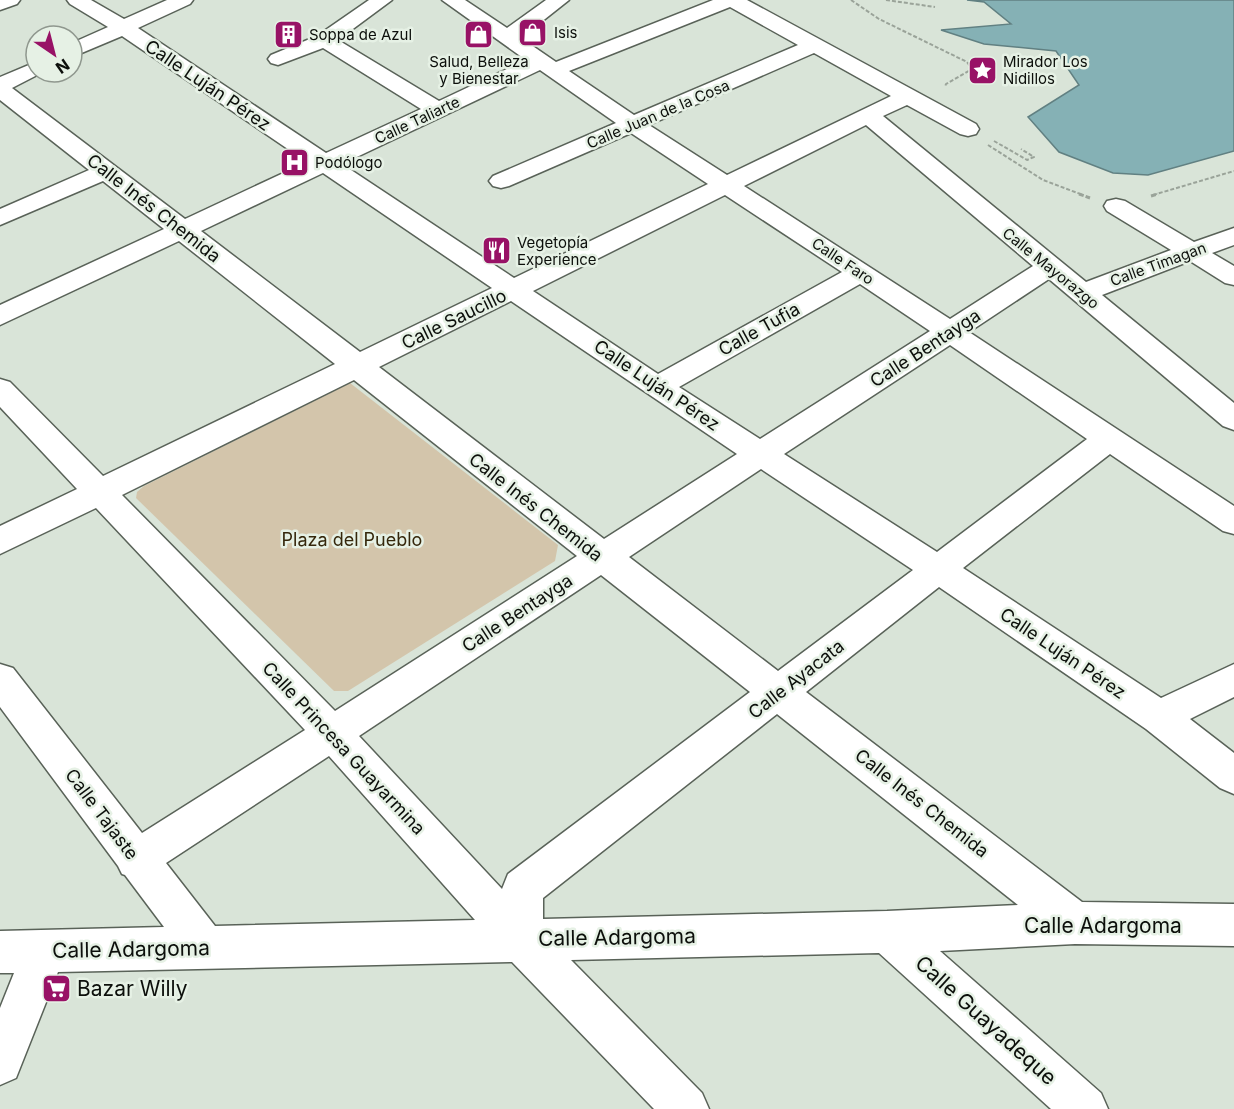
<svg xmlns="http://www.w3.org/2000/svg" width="1234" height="1109" viewBox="0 0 1234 1109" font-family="Inter,sans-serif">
	<rect width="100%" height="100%" fill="#d9e4d8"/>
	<!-- green -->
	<path fill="#d3c5ab" d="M350,383L558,545L555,561L348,691H334L136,498L137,492L144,486Z"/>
	<!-- water -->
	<path fill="#85b1b5" stroke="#618082" stroke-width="1.5" d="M967,0H1234V151L1148,175L1113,173L1059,152L1028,117L1079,85L1056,51L984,44L941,30L1011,24L984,2Z"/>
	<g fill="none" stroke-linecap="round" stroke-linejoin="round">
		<defs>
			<g id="minor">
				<path d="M0,0H20L17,4L0,10Z"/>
				<path d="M67,0H91L124,19L167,0H193L190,4L138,28L326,153L421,109L323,48L278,65L271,63L268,59L271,55L317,36L369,0H392L338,40L439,101L526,60L442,0H465L507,28L546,0H569L521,38L556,62L713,0H747L976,124L979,129L976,134L968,136L960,134L907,105L883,116L1086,282L1171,250L1107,211L1104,206L1107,201L1116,199L1125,201L1194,242L1234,228V245L1212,253L1234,266V285L1225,283L1190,261L1102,295L1234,403V430L1223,426L1049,279L969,332L1234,506V534L1223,531L1110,454L963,568L1161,698L1234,664V697L1190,719L1234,753V794L1220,788L1146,729L939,587L806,692L1082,902L1234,904V946L1075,944L940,951L1101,1093L1108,1109H1051L879,953L571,960L702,1093L709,1109H654L512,962L58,972L16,1078L0,1085V1008L14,973H0V931L164,927L125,875L122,874L118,866L0,707V664L13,668L142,833L305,730L96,508L0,554V526L77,489L0,407V379L10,382L103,476L335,364L179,241L0,325V305L164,229L103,181L0,225V209L89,170L0,100V77L36,62V72H43L12,88L185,219L307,162L122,36L72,57V43L108,27L70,4ZM730,7L798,45L634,115L569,71ZM814,53L891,96L727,175L649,125ZM540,70L616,123L493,176L489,181L493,186L501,188L509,186L631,133L708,184L514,278L342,164ZM866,125L1033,266L950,319L744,186ZM323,173L492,288L360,352L201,231ZM725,195L842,272L658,374L533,291ZM860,284L930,331L760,439L679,387ZM511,301L737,454L604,539L379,367ZM950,345L1087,439L937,552L784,454ZM354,380L577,556L335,711L122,495ZM761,469L913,570L778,671L629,557ZM601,575L750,692L508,874L502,889L359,736ZM777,714L1018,905L887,911L543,919V898ZM329,756L475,920L215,926L166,863Z"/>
			</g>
		</defs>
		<!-- minor casing -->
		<use href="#minor" stroke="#596258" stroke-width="3"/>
		<!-- path-far1 -->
		<g stroke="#9aa399" stroke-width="2" stroke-dasharray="4 2" stroke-linecap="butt">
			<path d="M851,0L879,19L967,62L972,69L946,84L945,87"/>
			<path d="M886,0L935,7"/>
			<path d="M994,141L1027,160L1034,157L1021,149"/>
			<path d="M988,145L1043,180L1083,195"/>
			<path d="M1153,195L1234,171"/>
		</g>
		<!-- path -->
		<g stroke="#9aa399" stroke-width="3" stroke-dasharray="5 2" stroke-linecap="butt">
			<path d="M1079,194L1090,198"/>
			<path d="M1151,196L1158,194"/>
		</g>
		<!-- minor -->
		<use href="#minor" fill="#fff" fill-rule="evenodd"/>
	</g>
	<!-- icons -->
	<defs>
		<symbol id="shop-square" viewBox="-11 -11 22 22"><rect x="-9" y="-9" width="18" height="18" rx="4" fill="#981266" stroke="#e6f1e5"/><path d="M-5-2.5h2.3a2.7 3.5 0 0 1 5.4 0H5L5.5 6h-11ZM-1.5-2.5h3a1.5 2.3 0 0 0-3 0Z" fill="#fff"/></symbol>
		<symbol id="building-square" viewBox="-11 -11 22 22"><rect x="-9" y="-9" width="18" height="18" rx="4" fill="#981266" stroke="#e6f1e5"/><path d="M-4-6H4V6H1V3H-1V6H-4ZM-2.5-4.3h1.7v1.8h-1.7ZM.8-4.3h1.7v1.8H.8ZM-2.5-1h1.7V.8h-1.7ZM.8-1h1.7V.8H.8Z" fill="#fff"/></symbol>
		<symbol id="sight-square" viewBox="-11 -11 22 22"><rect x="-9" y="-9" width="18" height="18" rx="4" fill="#981266" stroke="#e6f1e5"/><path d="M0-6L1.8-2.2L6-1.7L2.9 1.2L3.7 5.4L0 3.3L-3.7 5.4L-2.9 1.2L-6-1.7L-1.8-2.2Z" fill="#fff"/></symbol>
		<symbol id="hospital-square" viewBox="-11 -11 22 22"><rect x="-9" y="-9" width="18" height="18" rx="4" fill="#981266" stroke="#e6f1e5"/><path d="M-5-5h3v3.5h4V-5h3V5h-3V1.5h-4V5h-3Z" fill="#fff"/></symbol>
		<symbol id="restaurant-square" viewBox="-11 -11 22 22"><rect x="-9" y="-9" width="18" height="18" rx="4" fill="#981266" stroke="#e6f1e5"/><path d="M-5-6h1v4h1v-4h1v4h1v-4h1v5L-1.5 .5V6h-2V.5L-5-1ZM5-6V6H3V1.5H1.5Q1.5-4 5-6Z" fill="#fff"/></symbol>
		<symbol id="supermarket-square" viewBox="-11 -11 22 22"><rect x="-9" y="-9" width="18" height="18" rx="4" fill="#981266" stroke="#e6f1e5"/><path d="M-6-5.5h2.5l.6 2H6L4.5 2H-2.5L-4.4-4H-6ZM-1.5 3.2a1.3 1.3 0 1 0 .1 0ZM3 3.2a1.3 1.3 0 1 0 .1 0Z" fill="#fff"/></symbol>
	</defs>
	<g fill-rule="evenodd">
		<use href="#shop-square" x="516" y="16" width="33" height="33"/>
		<use href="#building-square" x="272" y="18" width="33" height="33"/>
		<use href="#shop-square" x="462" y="18" width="33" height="33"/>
		<use href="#sight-square" x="966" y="54" width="33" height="33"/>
		<use href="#hospital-square" x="278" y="146" width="33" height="33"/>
		<use href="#restaurant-square" x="480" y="234" width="33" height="33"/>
		<use href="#supermarket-square" x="40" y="972" width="33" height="33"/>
	</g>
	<g text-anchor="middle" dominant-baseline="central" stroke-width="5" stroke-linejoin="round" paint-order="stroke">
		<!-- far-poi labels -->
		<g font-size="15" fill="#0c0f0b" stroke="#e6f1e5" text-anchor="start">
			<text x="554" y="32">Isis</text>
			<text x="309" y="34">Soppa de Azul</text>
			<text x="479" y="61" text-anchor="middle">Salud, Belleza<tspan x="479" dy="17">y Bienestar</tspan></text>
			<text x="1003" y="61">Mirador Los<tspan x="1003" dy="17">Nidillos</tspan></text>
			<text x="315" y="162">Podólogo</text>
			<text x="517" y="242">Vegetopía<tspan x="517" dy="17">Experience</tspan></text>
		</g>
		<!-- far-street labels -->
		<g font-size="15" fill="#0c0f0b" stroke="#e6f1e5">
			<text transform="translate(658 114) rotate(-23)">Calle Juan de la Cosa</text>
			<text transform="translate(417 120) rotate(-25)">Calle Taliarte</text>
			<text transform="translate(843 261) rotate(34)">Calle Faro</text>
			<text transform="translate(1158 264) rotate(-20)">Calle Timagan</text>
			<text transform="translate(1051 268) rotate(39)">Calle Mayorazgo</text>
		</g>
		<!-- street labels -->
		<g font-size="18" fill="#0c0f0b" stroke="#e6f1e5">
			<text transform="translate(208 85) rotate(34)">Calle Luján Pérez</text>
			<text transform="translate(154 208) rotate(38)">Calle Inés Chemida</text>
			<text transform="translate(454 319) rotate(-26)">Calle Saucillo</text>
			<text transform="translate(759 329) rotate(-29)">Calle Tufia</text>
			<text transform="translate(925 348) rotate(-33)">Calle Bentayga</text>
			<text transform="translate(657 385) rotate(34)">Calle Luján Pérez</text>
			<text transform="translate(536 507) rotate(38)">Calle Inés Chemida</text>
			<text transform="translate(517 613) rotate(-33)">Calle Bentayga</text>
			<text transform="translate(1063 653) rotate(34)">Calle Luján Pérez</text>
			<text transform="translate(796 679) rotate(-38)">Calle Ayacata</text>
			<text transform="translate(344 748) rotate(47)">Calle Princesa Guayarmina</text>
			<text transform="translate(922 803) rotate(38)">Calle Inés Chemida</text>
			<text transform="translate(102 814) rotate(53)">Calle Tajaste</text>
		</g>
		<!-- park labels -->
		<g font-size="18" fill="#35270b" stroke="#e6f1e5">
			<text x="352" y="539">Plaza del Pueblo</text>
		</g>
		<!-- near-street labels -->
		<g font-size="21" fill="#0c0f0b" stroke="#e6f1e5">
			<text x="1103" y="925">Calle Adargoma</text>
			<text transform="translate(617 937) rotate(-1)">Calle Adargoma</text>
			<text transform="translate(131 949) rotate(-1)">Calle Adargoma</text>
			<text transform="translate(986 1020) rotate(42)">Calle Guayadeque</text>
		</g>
		<!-- near-poi labels -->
		<g font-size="21" fill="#0c0f0b" stroke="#e6f1e5" text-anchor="start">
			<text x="77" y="988">Bazar Willy</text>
		</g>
	</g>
	<!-- north arrow -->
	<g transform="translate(54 54) rotate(145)"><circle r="28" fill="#e6f1e5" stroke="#8f978e" stroke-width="1.5"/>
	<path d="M0-4.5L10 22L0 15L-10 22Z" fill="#981266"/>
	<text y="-9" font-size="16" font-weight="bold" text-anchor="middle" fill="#0c0f0b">N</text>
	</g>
</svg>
